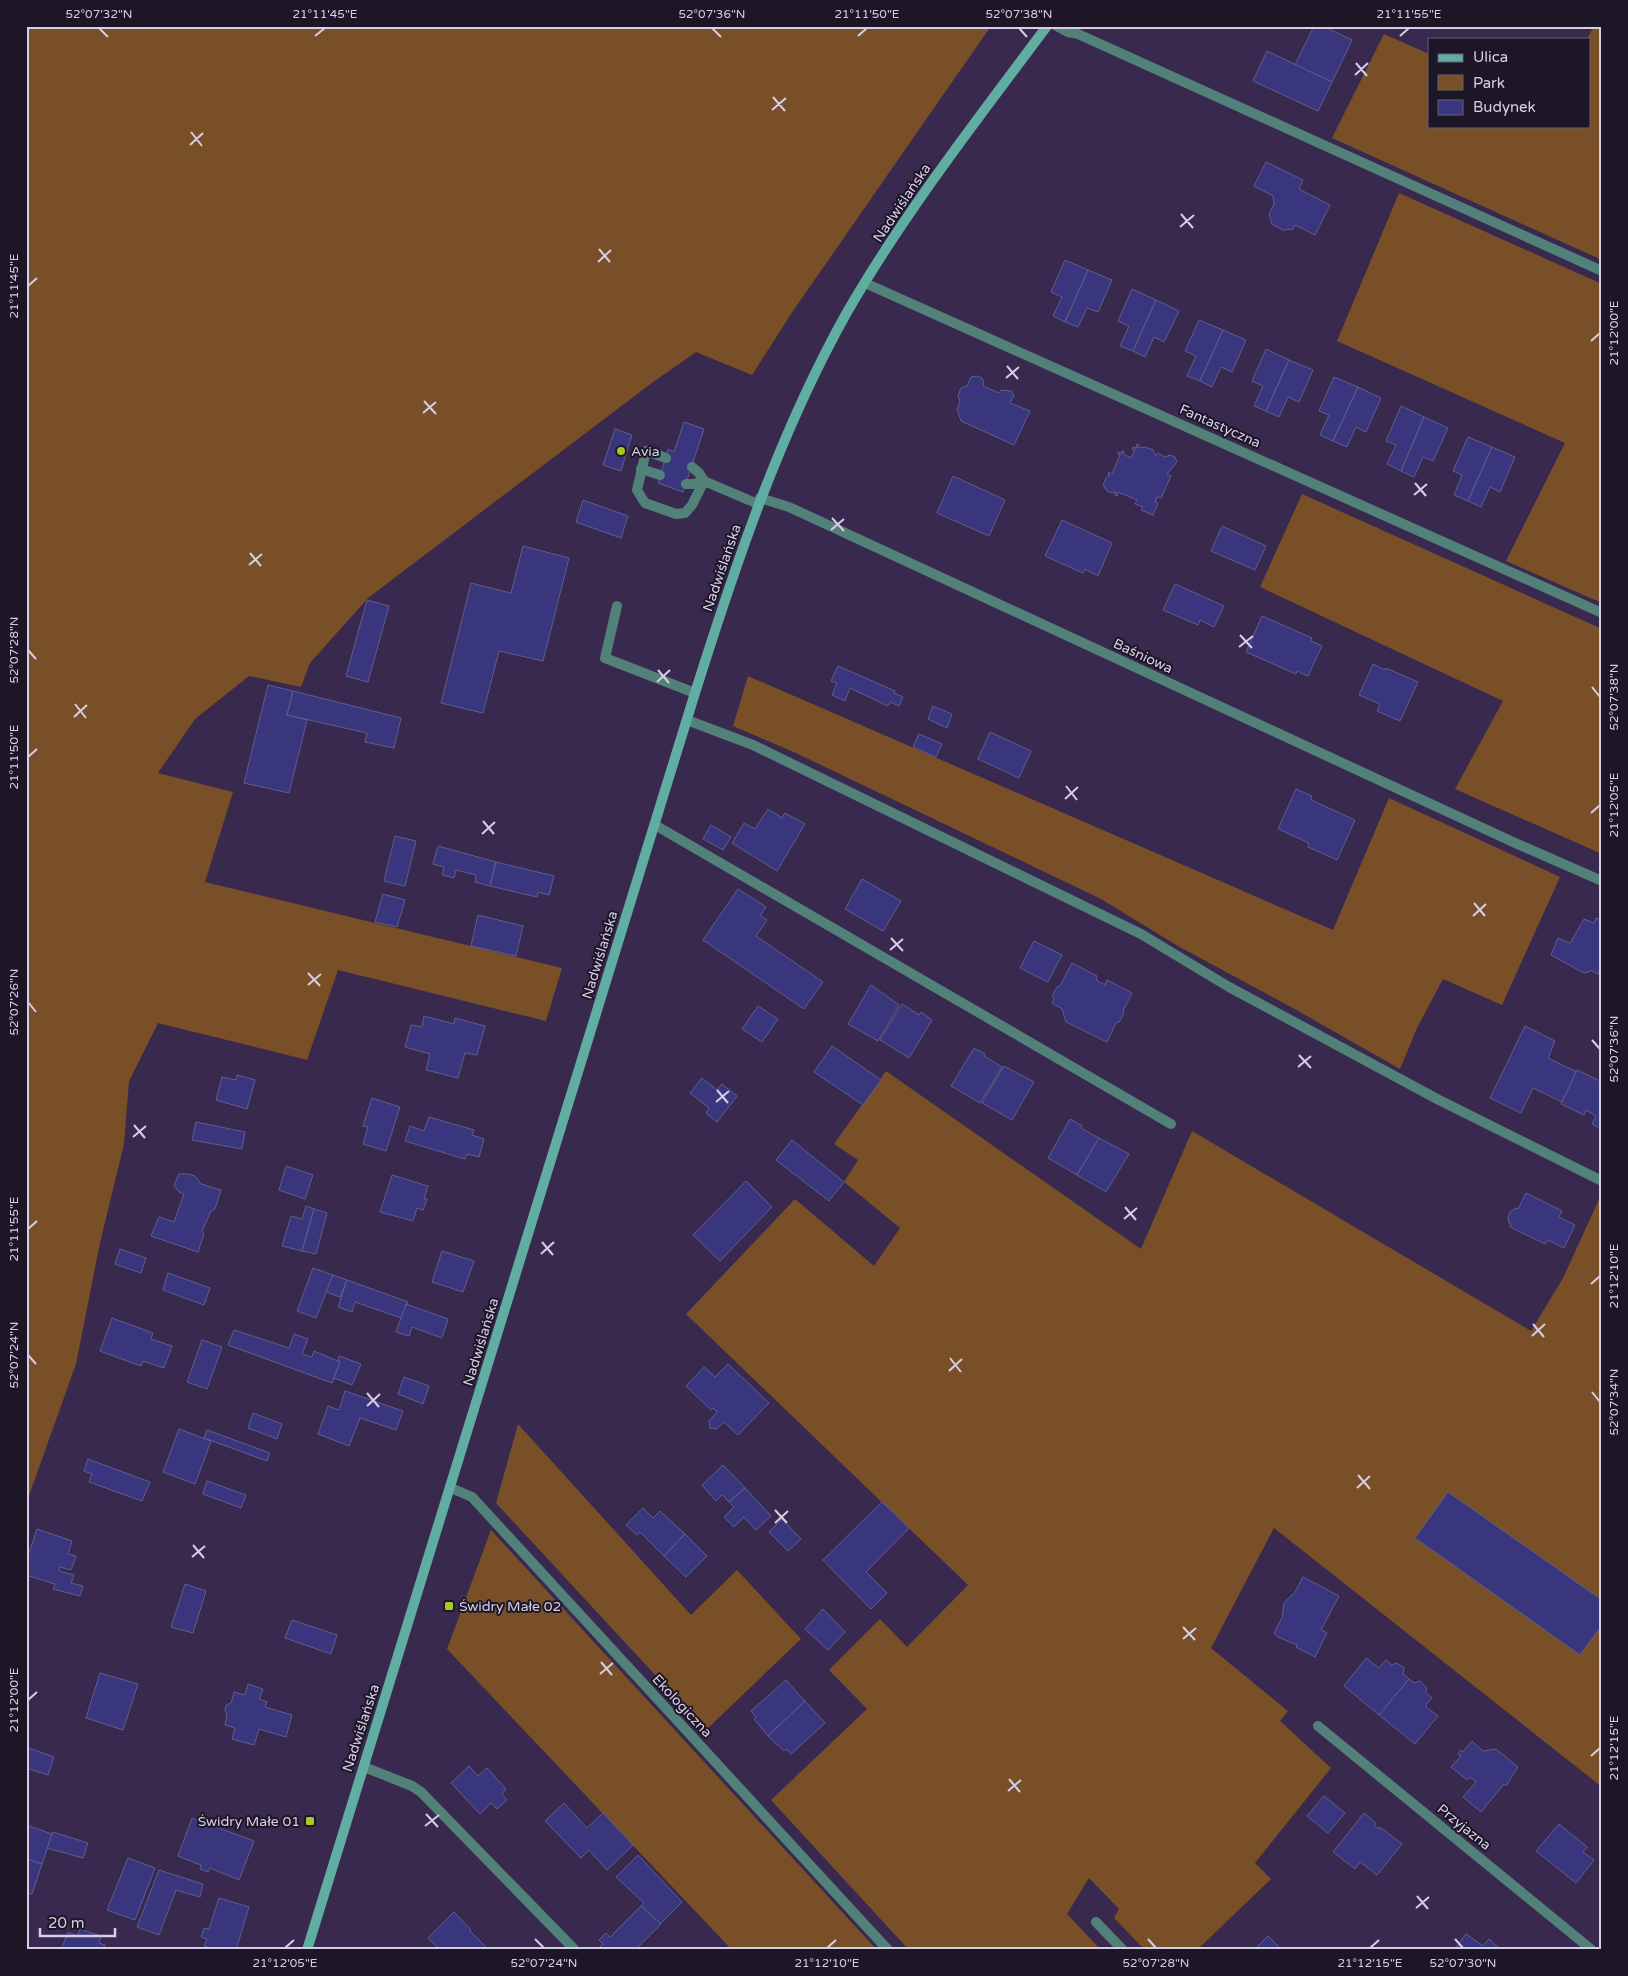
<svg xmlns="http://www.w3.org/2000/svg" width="1628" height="1976" viewBox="0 0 1628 1976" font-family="'Varela Round',sans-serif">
	<rect width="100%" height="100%" fill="#39294f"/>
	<!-- green -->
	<g fill="#784f27">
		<path d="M26,26H991L793,311L752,375L696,352L649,385L368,598L310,663L301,687L249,676L195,719L158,773L233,792L205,882L562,968L546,1021L338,970L307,1060L158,1023L129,1081L124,1144L100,1243L76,1364L26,1504Z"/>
		<path d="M1594,26H1602V260L1332,138L1384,34L1429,54V126H1589V39H1587Z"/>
		<path d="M1399,193L1602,284V603L1506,561L1565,443L1337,341Z"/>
		<path d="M1302,494L1602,629V854L1455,789L1503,701L1260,587Z"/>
		<path d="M748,676L1333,930L1389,798L1560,877L1502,1005L1443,979L1417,1028L1400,1069L1291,1007L1178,946L1101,899L798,754L733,726Z"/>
		<path d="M886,1071L1141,1249L1192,1131L1531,1331L1563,1278L1602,1193V1787L1274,1528L1211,1648L1288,1711L1280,1721L1331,1768L1255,1863L1271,1879L1197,1950H1145L1114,1918L1119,1909L1089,1878L1067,1914L1101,1950H909L771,1800L867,1709L829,1670L880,1619L907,1647L968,1585L686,1314L795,1199L874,1266L900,1228L844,1182L858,1160L834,1144Z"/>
		<path d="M518,1424L691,1615L737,1570L801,1639L706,1730L496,1503Z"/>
		<path d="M491,1530L877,1950H732L447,1649Z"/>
	</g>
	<!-- building -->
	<g fill="#3a367d" stroke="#5e5f8b">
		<path d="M1314,26H1323L1352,40L1332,82L1295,65Z"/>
		<path d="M1267,51L1332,82L1318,111L1253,81Z"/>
		<path d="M1266,162L1303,180L1299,189L1330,205L1315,235L1295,225L1293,229L1283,230L1272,224L1269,214L1274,204L1273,196L1254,186Z"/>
		<path d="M1065,260L1088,270L1065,322L1053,316L1062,297L1051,292Z"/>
		<path d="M1088,270L1112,280L1098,312L1087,308L1078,327L1065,322Z"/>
		<path d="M1132,289L1156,300L1133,351L1120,346L1129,326L1118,321Z"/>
		<path d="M1156,300L1179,311L1164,342L1154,337L1145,357L1133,351Z"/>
		<path d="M1199,320L1223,330L1200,381L1187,376L1196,356L1185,351Z"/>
		<path d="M1223,330L1246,340L1232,372L1221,367L1212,387L1200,381Z"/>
		<path d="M1266,349L1289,360L1266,411L1254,406L1263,386L1252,381Z"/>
		<path d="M1289,360L1313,370L1299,402L1288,397L1279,417L1266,411Z"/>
		<path d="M977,376L982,378L984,382L983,386L999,393L1001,390L1011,391L1014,395L1010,403L1030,411L1014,445L961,421L957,409L960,402L958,396L961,388L967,386L971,377Z"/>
		<path d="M1334,377L1358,387L1333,441L1320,435L1329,415L1319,411Z"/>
		<path d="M1358,387L1381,398L1366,432L1356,427L1347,447L1333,441Z"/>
		<path d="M1401,406L1424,417L1401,471L1387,464L1396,445L1386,441Z"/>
		<path d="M1424,417L1448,428L1433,461L1423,457L1414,477L1401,471Z"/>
		<path d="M684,422L704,429L683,492L658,483L668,449L674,452Z"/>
		<path d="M615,429L632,435L621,471L603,465Z"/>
		<path d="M1468,437L1492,447L1468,501L1454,495L1462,475L1453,471Z"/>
		<path d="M1137,444L1139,445L1138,448L1145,447L1153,450L1156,456L1158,453L1165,457L1170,455L1175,457L1177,462L1167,474L1171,476L1161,498L1157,497L1155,502L1158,503L1153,515L1141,510L1143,507L1135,504L1137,500L1118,492L1117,496L1115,495L1116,492L1112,493L1107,491L1103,485L1106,478L1110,475H1108L1109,472L1112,474L1120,455L1118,454V452L1121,454L1122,451H1124L1123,454L1131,458L1135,450L1132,449L1133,447L1136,448Z"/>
		<path d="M1492,447L1515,457L1500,492L1490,487L1481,507L1468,501Z"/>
		<path d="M953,476L1005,500L989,536L937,513Z"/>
		<path d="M583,500L628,516L621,538L576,522Z"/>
		<path d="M1062,520L1112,543L1098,576L1085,569L1083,573L1045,556Z"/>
		<path d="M1222,526L1266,546L1255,570L1211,551Z"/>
		<path d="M523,546L569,558L543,661L499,651L483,713L441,703L471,583L511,593Z"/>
		<path d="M1175,584L1224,606L1214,627L1200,620L1198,625L1163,610Z"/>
		<path d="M367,600L389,606L368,682L346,676Z"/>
		<path d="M1262,616L1312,638L1311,641L1322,646L1308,676L1297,671L1296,674L1246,652Z"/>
		<path d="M1373,664L1385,670L1386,668L1418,682L1400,721L1377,711L1380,704L1359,695Z"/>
		<path d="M838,666L895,691L894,693L903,697L899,706L890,702L888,706L850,688L845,701L832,695L837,683L831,681Z"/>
		<path d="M268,685L293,691L287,715L307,720L289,793L244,783Z"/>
		<path d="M293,691L401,718L394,748L365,742L367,733L287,715Z"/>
		<path d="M933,706L952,714L947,728L928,719Z"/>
		<path d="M990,732L1031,751L1019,778L978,759Z"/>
		<path d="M919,734L942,744L936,757L913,747Z"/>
		<path d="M1296,789L1312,796L1311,800L1355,820L1337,860L1308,847L1309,843L1278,829Z"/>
		<path d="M768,809L782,818L785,813L805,824L777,871L732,843L744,823L755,829Z"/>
		<path d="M711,825L731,837L723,850L703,839Z"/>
		<path d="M395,836L416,841L405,886L384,881Z"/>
		<path d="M438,846L496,862L490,886L475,882L476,875L456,870L454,878L442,875L444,867L433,864Z"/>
		<path d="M496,862L554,876L549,895L538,892L537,897L490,886Z"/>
		<path d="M862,879L901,901L883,931L845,909Z"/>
		<path d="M738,889L766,907L760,916L767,920L756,936L823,982L804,1009L703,940Z"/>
		<path d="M383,894L405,900L397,927L375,922Z"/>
		<path d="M478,915L523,926L516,956L471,946Z"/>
		<path d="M1596,918L1602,920V966L1598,974L1590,970L1589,972L1584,973L1551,955L1558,938L1570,943L1584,919L1594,923Z"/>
		<path d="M1034,941L1062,955L1048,982L1020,968Z"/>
		<path d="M1072,963L1097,976L1096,980L1105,985L1107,980L1132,993L1123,1011L1124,1013L1119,1022L1116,1023L1107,1042L1066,1022L1062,1009L1052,1003L1054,998L1052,996L1057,987L1060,986Z"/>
		<path d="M871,985L899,1005L878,1041L848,1024Z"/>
		<path d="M902,1004L919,1015L921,1012L932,1020L909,1058L880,1040Z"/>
		<path d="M758,1006L778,1019L762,1042L742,1029Z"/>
		<path d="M424,1016L454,1024L455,1018L485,1026L477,1055L465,1053L458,1078L426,1070L430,1054L405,1047L411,1025L422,1027Z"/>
		<path d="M1525,1026L1555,1041L1548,1058L1577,1072L1562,1102L1533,1088L1521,1113L1490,1098Z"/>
		<path d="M832,1046L881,1080L863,1105L814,1072Z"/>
		<path d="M974,1048L985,1054L984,1056L1002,1067L980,1103L951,1086Z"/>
		<path d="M1004,1066L1034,1082L1012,1120L982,1103Z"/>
		<path d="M1577,1070L1600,1081L1599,1085L1602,1087V1129L1592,1124L1596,1116L1586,1110L1584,1115L1561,1104Z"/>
		<path d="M237,1075L255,1080L247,1109L216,1100L222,1077L236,1080Z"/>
		<path d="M702,1078L717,1090L722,1084L737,1096L717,1122L706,1113L709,1108L690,1093Z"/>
		<path d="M372,1098L400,1107L386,1151L363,1144L368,1127L363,1126Z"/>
		<path d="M429,1117L474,1130L472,1135L484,1139L479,1157L467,1154L465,1159L405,1141L410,1126L424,1131Z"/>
		<path d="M1070,1119L1082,1126L1081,1128L1099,1138L1077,1175L1048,1158Z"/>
		<path d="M196,1122L245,1132L242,1149L192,1140Z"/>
		<path d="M1099,1138L1129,1154L1106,1192L1077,1175Z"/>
		<path d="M792,1140L844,1182L829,1201L776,1160Z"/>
		<path d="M286,1166L313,1175L305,1199L279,1190Z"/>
		<path d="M179,1174H188L195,1176L201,1184L221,1190L215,1209L211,1211L202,1231L204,1234L198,1252L151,1236L159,1217L174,1222L184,1194L179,1192L174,1185Z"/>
		<path d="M392,1175L428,1186L424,1199H427L423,1210L417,1208L413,1221L380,1212Z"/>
		<path d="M746,1181L772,1207L720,1261L693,1235Z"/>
		<path d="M1526,1193L1562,1211L1559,1217L1575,1225L1564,1248L1548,1240L1545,1244L1510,1227L1511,1224L1509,1223L1508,1217L1511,1211L1516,1208L1518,1209Z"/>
		<path d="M306,1206L314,1209L302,1251L282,1246L291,1216L302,1219Z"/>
		<path d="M314,1209L327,1213L316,1254L302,1251Z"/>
		<path d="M120,1249L146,1258L141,1273L115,1264Z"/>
		<path d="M442,1251L474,1261L463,1292L432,1282Z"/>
		<path d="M313,1268L333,1275L316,1318L297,1311Z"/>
		<path d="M168,1273L210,1288L204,1305L163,1290Z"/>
		<path d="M333,1275L347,1280L340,1297L326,1292Z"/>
		<path d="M347,1280L408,1302L401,1318L355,1302L352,1312L338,1307Z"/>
		<path d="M406,1304L448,1319L442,1338L412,1327L409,1336L396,1332Z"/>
		<path d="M112,1318L153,1333L151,1339L172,1346L164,1368L143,1361L141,1366L100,1351Z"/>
		<path d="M234,1330L289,1348L294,1334L308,1339L302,1354L312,1357L314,1351L340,1362L332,1383L228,1345Z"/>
		<path d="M202,1340L222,1347L207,1389L187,1382Z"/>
		<path d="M339,1356L361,1364L352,1385L334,1378L340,1362L338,1360Z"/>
		<path d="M728,1364L769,1403L738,1435L724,1422L716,1429L710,1428L709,1421L717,1412L713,1408L711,1410L686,1386L704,1367L715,1377Z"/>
		<path d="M404,1377L429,1386L423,1404L398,1394Z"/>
		<path d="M345,1391L403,1411L396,1430L360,1418L349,1446L318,1434L328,1406L339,1410Z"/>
		<path d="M253,1413L282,1424L277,1439L248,1428Z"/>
		<path d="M179,1429L211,1441L195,1484L163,1472Z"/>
		<path d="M207,1430L270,1453L267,1461L204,1438Z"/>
		<path d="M88,1459L150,1482L142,1501L89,1482L92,1474L84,1471Z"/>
		<path d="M723,1465L745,1488L729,1502L722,1495L716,1501L702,1485Z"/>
		<path d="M207,1481L246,1495L241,1508L203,1494Z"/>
		<path d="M745,1488L771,1516L756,1530L744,1517L734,1527L724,1517L734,1507L729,1502Z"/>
		<path d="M1448,1492L1602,1600V1625L1580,1655L1415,1538Z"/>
		<path d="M882,1502L909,1528L866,1572L887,1593L871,1609L823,1560Z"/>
		<path d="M643,1508L653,1518L660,1511L685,1534L664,1556L640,1532L637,1535L626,1525Z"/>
		<path d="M782,1519L801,1539L788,1551L769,1532Z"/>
		<path d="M37,1529L72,1541L68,1554L76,1556L71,1570L60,1567L59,1571L74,1575L71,1583L83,1586L80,1596L53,1589L55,1584L26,1575V1562Z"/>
		<path d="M685,1534L707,1556L686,1577L664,1556Z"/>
		<path d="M1303,1577L1339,1596L1321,1630L1327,1633L1315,1657L1296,1647L1297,1645L1278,1637L1274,1633L1282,1618L1284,1603L1295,1592Z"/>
		<path d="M185,1584L206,1591L193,1633L171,1627Z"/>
		<path d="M823,1609L845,1632L828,1650L805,1629Z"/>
		<path d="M292,1620L337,1635L331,1654L285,1638Z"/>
		<path d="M1366,1658L1379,1668L1386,1660L1392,1665L1397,1663L1404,1668L1403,1674L1409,1679L1379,1715L1344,1686Z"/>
		<path d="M100,1673L138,1684L123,1730L86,1718Z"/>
		<path d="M1409,1679L1414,1683L1420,1681L1426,1687L1427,1690L1425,1692L1432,1698L1425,1706L1438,1716L1415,1744L1379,1715Z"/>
		<path d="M786,1680L805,1701L768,1736L754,1719L756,1717L751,1711Z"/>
		<path d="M248,1684L263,1689L259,1699L267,1702L265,1707L292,1715L286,1737L259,1729L254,1745L232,1739L235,1728L225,1725L227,1714L225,1710L226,1705L231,1703L234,1692L245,1695Z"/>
		<path d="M805,1701L825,1723L791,1754L786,1749L784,1751L768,1736Z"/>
		<path d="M1472,1741L1483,1751L1496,1749L1518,1767L1506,1786L1504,1784L1481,1812L1463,1797L1476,1782L1470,1777L1467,1780L1451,1767L1461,1756L1458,1754L1461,1750L1463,1752Z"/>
		<path d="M26,1747L54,1757L48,1775L26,1768Z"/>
		<path d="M469,1766L478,1776L487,1768L506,1789L502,1794L507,1800L497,1809L491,1803L480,1814L451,1783Z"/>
		<path d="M1324,1796L1345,1813L1328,1833L1307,1816Z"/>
		<path d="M564,1803L587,1828L603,1813L633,1845L607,1870L589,1850L581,1858L545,1821Z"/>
		<path d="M1364,1813L1376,1823L1374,1826L1379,1829L1380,1827L1402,1844L1377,1875L1360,1862L1355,1869L1333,1852Z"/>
		<path d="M192,1818L254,1841L239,1880L210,1868L208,1872L200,1869L201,1865L178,1856Z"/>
		<path d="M1559,1824L1587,1847L1583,1852L1594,1860L1576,1883L1536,1851Z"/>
		<path d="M26,1825L52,1834L42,1864L26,1859Z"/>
		<path d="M53,1832L88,1843L83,1858L47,1848Z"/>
		<path d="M638,1855L682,1902L660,1924L641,1906L644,1903L616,1877Z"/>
		<path d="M128,1858L155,1868L135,1920L107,1910Z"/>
		<path d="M26,1859L42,1864L32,1894L26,1892Z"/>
		<path d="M159,1870L203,1884L200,1897L176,1890L159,1935L137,1927Z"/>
		<path d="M219,1898L249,1907L236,1950H218L204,1946L207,1939L201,1937L204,1928L209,1929Z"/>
		<path d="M641,1906L661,1924L635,1950H597L603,1944L599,1940L606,1933L610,1937Z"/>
		<path d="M454,1912L471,1930L470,1931L489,1950H440L428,1938Z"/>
		<path d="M80,1929L101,1936L99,1943L105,1945L103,1950H61L68,1932L77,1936Z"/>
		<path d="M1466,1934L1483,1946L1489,1939L1501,1950H1454Z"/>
		<path d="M1268,1936L1282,1950H1254Z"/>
	</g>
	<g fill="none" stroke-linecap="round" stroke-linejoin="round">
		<!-- service -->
		<g stroke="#528179" stroke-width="10">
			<path d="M1057,26L1068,32L1078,34L1602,271"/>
			<path d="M666,458L646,451L637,490L645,503L676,514L685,513L692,505L704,481"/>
			<path d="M692,467L699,473L704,481L758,504"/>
			<path d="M641,469L660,475"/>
			<path d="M686,484H694L704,481"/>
			<path d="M617,606L605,658L695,693"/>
			<path d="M687,720L753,745L1141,934L1229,987L1439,1100L1602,1181"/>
			<path d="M655,825L1171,1124"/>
			<path d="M364,1767L412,1786L421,1792L575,1950"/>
			<path d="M1096,1922L1123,1950"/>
		</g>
		<!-- minor -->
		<g stroke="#528179" stroke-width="10">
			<path d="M865,283L1602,613"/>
			<path d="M760,498L789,507L1513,842L1602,881"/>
			<path d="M451,1488L472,1497L888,1950"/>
			<path d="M1318,1726L1592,1950"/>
		</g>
		<!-- secondary -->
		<path stroke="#60ada1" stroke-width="10" d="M307,1950L695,693C736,563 779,434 846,314C904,213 977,120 1047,26"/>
	</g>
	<!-- ticks -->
	<path fill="none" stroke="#d6cee6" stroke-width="2" d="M99,28L108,37M712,28L721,37M1019,28L1027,37M315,36L325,28M858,36L867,28M1400,36L1409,28M1356,63L1367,76M1355,75L1368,63M773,97L785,111M772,110L786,98M191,132L202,146M190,145L203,133M1181,214L1193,228M1180,227L1194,215M599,249L610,262M598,262L611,250M28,286L37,278M1591,341L1600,333M1007,366L1018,379M1006,378L1019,367M424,401L436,414M423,413L436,402M1415,483L1426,496M1414,495L1427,484M832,518L844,531M831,530L844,519M250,553L261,566M249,565L262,554M1240,635L1252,648M1239,647L1253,636M28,650L36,659M658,670L669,683M657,682L670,670M1592,687L1600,697M75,704L86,718M74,717L87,705M28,757L37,749M1066,786L1077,800M1065,799L1078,787M1591,813L1600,805M483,821L494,834M482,834L495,822M1474,903L1485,916M1473,916L1486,904M891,938L903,951M890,950L903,939M308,973L320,986M308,985L321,974M28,1002L36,1012M1592,1040L1600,1049M1299,1055L1311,1068M1298,1067L1311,1056M717,1090L728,1103M716,1102L729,1091M134,1125L145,1138M133,1137L146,1126M1125,1207L1136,1220M1124,1219L1137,1208M28,1229L37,1221M542,1242L553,1255M541,1254L554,1242M1591,1284L1600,1276M1533,1324L1544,1337M1532,1336L1545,1324M28,1355L36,1364M950,1358L961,1372M949,1371L962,1359M1592,1392L1600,1402M367,1393L379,1407M367,1406L380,1394M1358,1475L1370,1489M1357,1488L1370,1476M775,1510L787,1523M775,1523L788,1511M193,1545L204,1558M192,1557L205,1546M1183,1627L1195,1640M1183,1639L1196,1628M601,1662L612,1675M600,1674L613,1663M28,1700L37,1692M1591,1756L1600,1748M1009,1779L1020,1792M1008,1791L1021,1780M426,1814L438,1827M425,1826L439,1815M1417,1896L1428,1909M1416,1908L1429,1897M535,1939L544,1948M1148,1939L1156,1948M1455,1939L1463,1948M285,1948L294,1940M827,1948L836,1940M1370,1948L1379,1940"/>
	<!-- markers -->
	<g fill="#a5c823" stroke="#1d1627" stroke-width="2">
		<circle cx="621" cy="451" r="5"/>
		<rect x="444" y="1601" width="10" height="10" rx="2.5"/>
		<rect x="305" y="1816" width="10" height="10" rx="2.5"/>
	</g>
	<g text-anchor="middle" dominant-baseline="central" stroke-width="4" stroke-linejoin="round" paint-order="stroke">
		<!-- street labels -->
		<g font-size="14" fill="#d6cee6" stroke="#1d1627">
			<text transform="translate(902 203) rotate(-56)">Nadwiślańska</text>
			<text transform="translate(1220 426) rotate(24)">Fantastyczna</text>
			<text transform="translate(722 568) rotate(-71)">Nadwiślańska</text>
			<text transform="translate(1143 656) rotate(25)">Baśniowa</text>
			<text transform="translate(600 955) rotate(-73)">Nadwiślańska</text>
			<text transform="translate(481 1342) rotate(-73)">Nadwiślańska</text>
			<text transform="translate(682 1706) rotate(47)">Ekologiczna</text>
			<text transform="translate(361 1728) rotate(-72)">Nadwiślańska</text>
			<text transform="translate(1464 1827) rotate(39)">Przyjazna</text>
		</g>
		<!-- poi labels -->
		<g font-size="14" fill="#d6cee6" stroke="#1d1627" text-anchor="start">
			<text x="631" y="451">Avia</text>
			<text x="459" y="1606">Świdry Małe 02</text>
			<text x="300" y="1821" text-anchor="end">Świdry Małe 01</text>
		</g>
	</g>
	<!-- border -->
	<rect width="1628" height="1976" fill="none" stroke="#1d1627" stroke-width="55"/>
	<!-- legend -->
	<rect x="1428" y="38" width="162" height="90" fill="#1d1627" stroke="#676073"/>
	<rect x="1438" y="54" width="25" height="8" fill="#60ada1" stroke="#676073"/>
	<text x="1473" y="62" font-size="15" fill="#d6cee6">Ulica</text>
	<rect x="1438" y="75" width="25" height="15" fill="#784f27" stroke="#676073"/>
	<text x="1473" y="88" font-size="15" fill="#d6cee6">Park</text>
	<rect x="1438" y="100" width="25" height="15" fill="#3a367d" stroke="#676073"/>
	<text x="1473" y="112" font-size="15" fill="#d6cee6">Budynek</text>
	<!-- scale -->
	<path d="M40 1928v8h75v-8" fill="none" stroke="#d6cee6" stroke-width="2.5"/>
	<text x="48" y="1928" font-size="15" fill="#d6cee6" stroke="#1d1627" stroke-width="4" paint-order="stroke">20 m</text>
	<rect x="28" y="28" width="1572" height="1920" fill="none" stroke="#d6cee6" stroke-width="2"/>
	<g font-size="12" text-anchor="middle" fill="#d6cee6">
		<text x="99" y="18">52°07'32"N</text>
		<text x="325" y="18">21°11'45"E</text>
		<text x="712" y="18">52°07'36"N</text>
		<text x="867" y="18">21°11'50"E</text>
		<text x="1019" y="18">52°07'38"N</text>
		<text x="1409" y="18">21°11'55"E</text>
		<text transform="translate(14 286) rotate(-90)" y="4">21°11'45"E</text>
		<text transform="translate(1614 333) rotate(-90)" y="4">21°12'00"E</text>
		<text transform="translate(14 650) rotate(-90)" y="4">52°07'28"N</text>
		<text transform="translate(1614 697) rotate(-90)" y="4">52°07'38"N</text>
		<text transform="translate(14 757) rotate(-90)" y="4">21°11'50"E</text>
		<text transform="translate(1614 805) rotate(-90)" y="4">21°12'05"E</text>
		<text transform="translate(14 1002) rotate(-90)" y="4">52°07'26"N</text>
		<text transform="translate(1614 1049) rotate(-90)" y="4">52°07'36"N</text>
		<text transform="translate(14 1229) rotate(-90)" y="4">21°11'55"E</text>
		<text transform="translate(1614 1276) rotate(-90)" y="4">21°12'10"E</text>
		<text transform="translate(14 1355) rotate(-90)" y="4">52°07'24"N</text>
		<text transform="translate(1614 1402) rotate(-90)" y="4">52°07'34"N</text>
		<text transform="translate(14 1700) rotate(-90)" y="4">21°12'00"E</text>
		<text transform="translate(1614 1748) rotate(-90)" y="4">21°12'15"E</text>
		<text x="285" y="1967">21°12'05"E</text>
		<text x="544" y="1967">52°07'24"N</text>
		<text x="827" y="1967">21°12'10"E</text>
		<text x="1156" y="1967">52°07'28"N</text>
		<text x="1370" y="1967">21°12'15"E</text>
		<text x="1463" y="1967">52°07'30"N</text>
	</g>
</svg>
